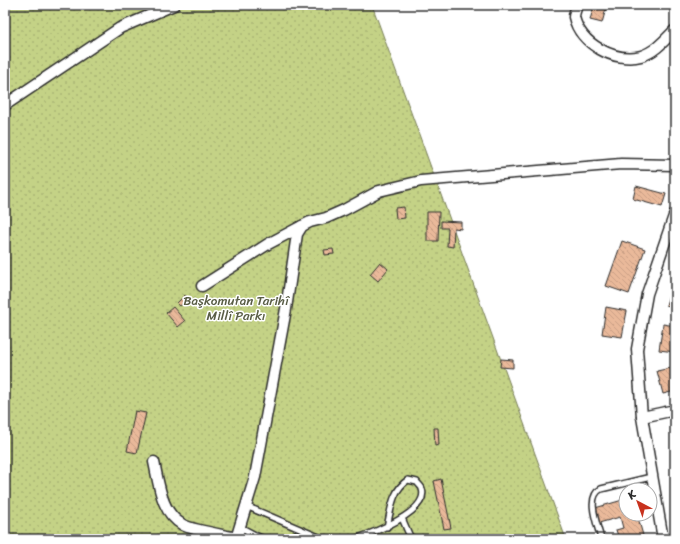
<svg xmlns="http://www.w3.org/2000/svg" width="680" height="544" viewBox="0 0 680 544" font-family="Sriracha,sans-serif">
	<defs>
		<pattern id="park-dots" width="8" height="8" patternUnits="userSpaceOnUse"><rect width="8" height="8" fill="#c4d286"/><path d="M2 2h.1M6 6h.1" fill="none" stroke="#a9b474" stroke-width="1.8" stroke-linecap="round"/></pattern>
		<pattern id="building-back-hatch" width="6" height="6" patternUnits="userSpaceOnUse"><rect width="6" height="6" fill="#eab99a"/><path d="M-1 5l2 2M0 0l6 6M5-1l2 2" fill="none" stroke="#c99f85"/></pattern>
	</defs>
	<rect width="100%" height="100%" fill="#fff"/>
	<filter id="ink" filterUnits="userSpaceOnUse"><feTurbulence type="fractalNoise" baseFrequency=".025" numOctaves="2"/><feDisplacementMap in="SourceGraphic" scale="8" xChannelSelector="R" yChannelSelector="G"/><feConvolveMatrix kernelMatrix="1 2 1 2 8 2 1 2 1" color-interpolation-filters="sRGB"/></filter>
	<g filter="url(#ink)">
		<!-- park -->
		<path fill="url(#park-dots)" stroke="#787e58" d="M5,5H372L566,539H5Z"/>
		<!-- building -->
		<g fill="url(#building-back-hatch)" stroke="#2b2b2b">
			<path d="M594,5H607L602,23L590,20Z"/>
			<path d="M636,186L666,194L662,207L633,199Z"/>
			<path d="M404,207L405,218L396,219L395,208Z"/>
			<path d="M427,212H439L438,241H427Z"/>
			<path d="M441,221L461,222V229L454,228L453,247L447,246L448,228H441Z"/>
			<path d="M622,241L645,249L629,294L606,286Z"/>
			<path d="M333,249L334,254L325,255L324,250Z"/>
			<path d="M380,262L388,269L378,281L370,274Z"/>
			<path d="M674,279L675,280V308L666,305Z"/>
			<path d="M185,295L189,299L180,306L177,303Z"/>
			<path d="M173,307L185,321L178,327L166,313Z"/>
			<path d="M606,307L627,311L622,337L602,334Z"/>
			<path d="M663,324L675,326V352L659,350Z"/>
			<path d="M501,359L513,360V368L500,367Z"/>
			<path d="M675,367V391L663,394L657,371Z"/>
			<path d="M135,411L146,413L137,453L127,451Z"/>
			<path d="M434,428H438L439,445L435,446Z"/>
			<path d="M441,479L451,528L444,529L434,481Z"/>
			<path d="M626,499V514H637L644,539H619L616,530L623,528L620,517L599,523L595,508Z"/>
		</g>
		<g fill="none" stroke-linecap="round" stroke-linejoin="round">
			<defs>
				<g id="service">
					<path d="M246,506L321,538L331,539"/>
					<path d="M402,518L411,539"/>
					<path d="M240,527L263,539"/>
					<path d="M355,539C370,534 430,512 422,489C422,487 418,484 417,482L408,480C392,490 391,510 387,527"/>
					<path d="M601,539C598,526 585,497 601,489L651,477"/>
				</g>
				<g id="minor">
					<path d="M577,5C576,9 574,13 574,17C580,44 615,63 641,56C655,52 665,40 675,30"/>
					<path d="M5,105L120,28L174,5"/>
					<path d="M202,286L268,244L302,226"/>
					<path d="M642,417L675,410"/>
					<path d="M154,462C159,484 161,513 183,525C192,530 224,535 237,538"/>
					<path d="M236,539L255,477L286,309L297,234L302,226L310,222L326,218L344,210L379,191L421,181L621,164L675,165"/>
					<path d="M663,539L642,417L637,349L647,294L675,213"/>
				</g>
			</defs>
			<!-- service casing -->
			<use href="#service" stroke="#2b2b2b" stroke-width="8"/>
			<!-- minor casing -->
			<use href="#minor" stroke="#2b2b2b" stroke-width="13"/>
			<!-- service -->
			<use href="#service" stroke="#fff" stroke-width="5"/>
			<!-- minor -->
			<use href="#minor" stroke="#fff" stroke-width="10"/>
		</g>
	</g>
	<g text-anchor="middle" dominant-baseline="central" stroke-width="3" stroke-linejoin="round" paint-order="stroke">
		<!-- park labels -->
		<g font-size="13" fill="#595d46" stroke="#fff">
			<text x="236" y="300">Başkomutan Tarihî<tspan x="236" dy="15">Millî Parkı</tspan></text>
		</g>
	</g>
	<!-- margin -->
	<rect width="680" height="544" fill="none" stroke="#fff" stroke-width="20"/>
	<rect x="10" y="10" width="660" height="524" fill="none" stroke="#2b2b2b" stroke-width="1.5" filter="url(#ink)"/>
	<!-- north arrow -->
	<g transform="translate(638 502) rotate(319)"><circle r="19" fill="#ffffff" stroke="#aaaaaa"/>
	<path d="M0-3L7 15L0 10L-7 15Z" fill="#c8321e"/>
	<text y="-6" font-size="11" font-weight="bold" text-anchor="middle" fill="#2b2b2b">K</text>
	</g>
</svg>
